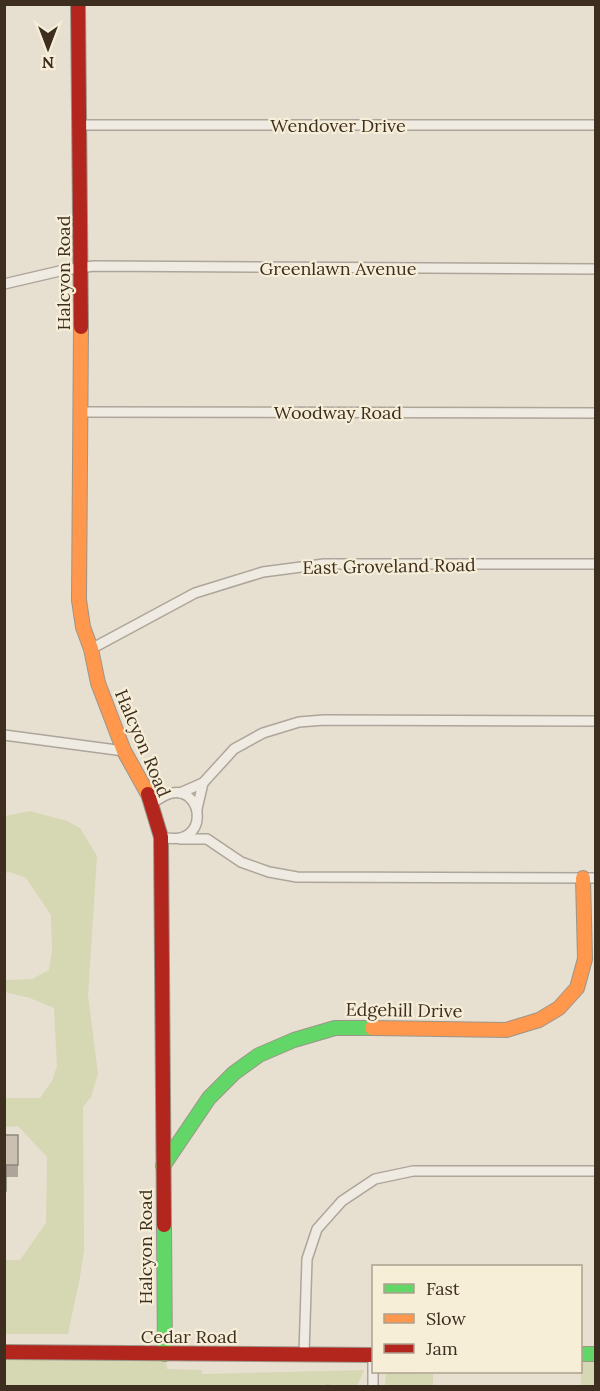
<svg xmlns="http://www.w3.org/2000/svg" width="600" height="1391" viewBox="0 0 600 1391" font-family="Lora,serif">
	<rect width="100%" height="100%" fill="#e7e0d1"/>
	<!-- green -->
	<g fill="#d6d7b3">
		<path d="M30,811L67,821L80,828L97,856L88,995L98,1074L91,1097L83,1107L84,1250L80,1277L68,1334H5V1260H20L46,1223L47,1157L18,1126L5,1127V1098H40L52,1081L57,1066L54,1008L30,998L5,992V980L32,979L49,970L52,951L51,915L26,878L10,872L5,873V816Z"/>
		<path d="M5,1352L165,1354L167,1369L202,1370V1374L364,1370L357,1386H5Z"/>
		<rect x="581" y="1354" width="14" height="32"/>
		<path d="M386,1373L433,1374V1386H385Z"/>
	</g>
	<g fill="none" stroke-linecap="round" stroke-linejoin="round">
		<!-- stream -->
		<path stroke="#bcccc2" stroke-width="3" d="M327,1386L328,1385"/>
		<defs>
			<g id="street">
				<path d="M80,125H596"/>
				<path d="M4,284L64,270L94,266L596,269"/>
				<path d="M81,412L596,413"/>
				<path d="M91,649L195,593L263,572L324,564H596"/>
				<path d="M4,735L124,751"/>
				<path d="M180,793L203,783L234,749L263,733L299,722L324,720L596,721"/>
				<path d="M151,804C157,800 165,794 172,793C204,787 211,849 161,837"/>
				<path d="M197,809L203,783"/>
				<path d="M180,839H207L241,862L269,872L297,877L596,878"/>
				<path d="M304,1354L307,1259L317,1229L342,1201L375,1179L413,1171H596"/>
				<path d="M373,1355V1386"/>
			</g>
			<g id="fast">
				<path d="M163,1166L209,1098L234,1073L259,1055L294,1040L335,1028H372"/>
				<path d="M164,1225L165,1354"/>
				<path d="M580,1354H596"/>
			</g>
			<g id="slow">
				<path d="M81,327L79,600L83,627L91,649L98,683L124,751L148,794"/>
				<path d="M372,1028L506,1030L539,1020L559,1008L577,988L585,959L583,878"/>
			</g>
			<g id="jam">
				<path d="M78,4L81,327"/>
				<path d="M148,794L161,837L164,1225"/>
				<path d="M4,1352L374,1355"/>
			</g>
		</defs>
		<!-- street casing -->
		<use href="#street" stroke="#ada599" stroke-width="12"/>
		<!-- fast casing -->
		<use href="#fast" stroke="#9c958a" stroke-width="16"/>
		<!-- slow casing -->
		<use href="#slow" stroke="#9c958a" stroke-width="16"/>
		<!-- jam casing -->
		<use href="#jam" stroke="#9c958a" stroke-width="16"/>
		<!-- street -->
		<use href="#street" stroke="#efebe3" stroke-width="9"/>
		<!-- fast -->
		<use href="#fast" stroke="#63d668" stroke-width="14"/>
		<!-- slow -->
		<use href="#slow" stroke="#ff974d" stroke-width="14"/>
		<!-- jam -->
		<use href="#jam" stroke="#b3261e" stroke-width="14"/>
	</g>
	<!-- wall -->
	<path fill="#afa499" d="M4,1135H18V1177H6V1203H4Z"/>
	<!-- building -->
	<path fill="#cbbfb2" stroke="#8e867d" stroke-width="1.5" d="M4,1135H18V1165H6V1191H4Z"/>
	<g text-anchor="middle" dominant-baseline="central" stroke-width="4.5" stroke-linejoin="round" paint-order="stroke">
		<!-- street labels -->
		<g font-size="18" fill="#3d2e20" stroke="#f7eed8">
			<text x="338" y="125">Wendover Drive</text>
			<text x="338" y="268">Greenlawn Avenue</text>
			<text transform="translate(63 273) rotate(-90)">Halcyon Road</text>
			<text x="338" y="412">Woodway Road</text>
			<text transform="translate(389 566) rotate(-1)">East Groveland Road</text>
			<text transform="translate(143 743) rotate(67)">Halcyon Road</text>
			<text transform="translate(404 1010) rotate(1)">Edgehill Drive</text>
			<text transform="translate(145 1247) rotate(-90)">Halcyon Road</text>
			<text x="189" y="1336">Cedar Road</text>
		</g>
	</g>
	<!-- border -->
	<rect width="600" height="1391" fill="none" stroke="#3d2e20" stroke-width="12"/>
	<!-- legend -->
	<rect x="372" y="1265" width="210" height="108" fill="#f7eed8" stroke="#ada18e" stroke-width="1.5"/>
	<rect x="384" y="1284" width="30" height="9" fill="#63d668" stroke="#ada18e" stroke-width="1.5"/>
	<text x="426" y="1295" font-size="18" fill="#3d2e20">Fast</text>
	<rect x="384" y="1314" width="30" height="9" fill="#ff974d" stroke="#ada18e" stroke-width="1.5"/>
	<text x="426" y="1325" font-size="18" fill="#3d2e20">Slow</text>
	<rect x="384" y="1344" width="30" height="9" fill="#b3261e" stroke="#ada18e" stroke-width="1.5"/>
	<text x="426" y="1355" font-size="18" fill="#3d2e20">Jam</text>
	<!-- north arrow -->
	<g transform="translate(48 48) rotate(180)" stroke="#f7eed8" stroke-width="4.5" paint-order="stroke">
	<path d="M0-4.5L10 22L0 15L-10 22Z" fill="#3d2e20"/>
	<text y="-9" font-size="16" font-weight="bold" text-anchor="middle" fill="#3d2e20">N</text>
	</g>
</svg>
